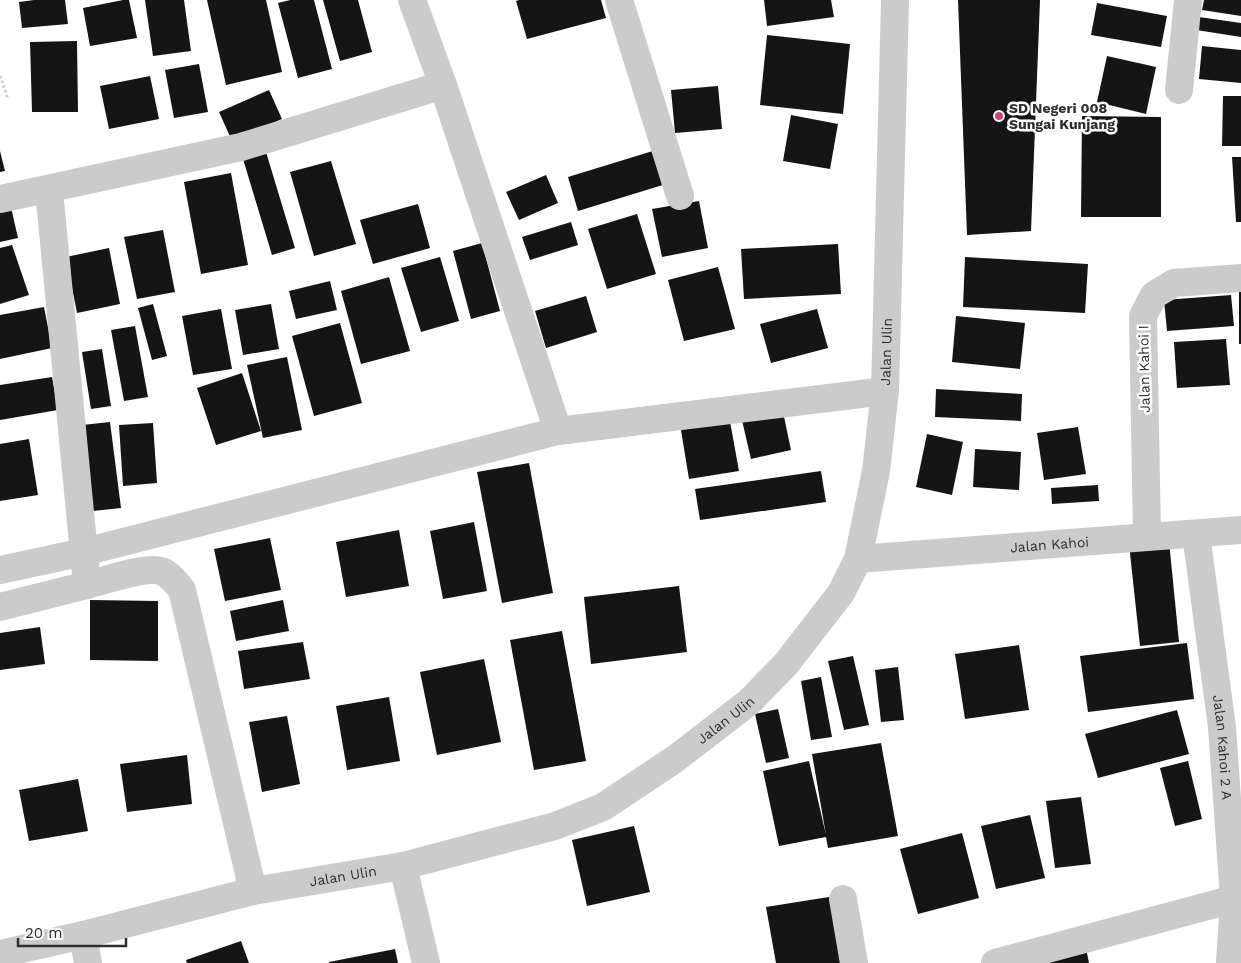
<svg xmlns="http://www.w3.org/2000/svg" width="1241" height="963" viewBox="0 0 1241 963" font-family="'Work Sans',sans-serif">
	<rect width="100%" height="100%" fill="#fff"/>
	<!-- building -->
	<g fill="#151515">
		<path d="M34,0H65L68,24L22,28L19,2Z"/>
		<path d="M123,0H129L137,38L90,46L83,8Z"/>
		<path d="M145,0H184L191,51L153,56Z"/>
		<path d="M207,0H266L282,72L226,85Z"/>
		<path d="M290,0H314L332,69L298,78L278,3Z"/>
		<path d="M323,0H358L372,52L340,61Z"/>
		<path d="M519,0H601L606,18L527,39L516,1Z"/>
		<path d="M764,0H831L834,17L767,26Z"/>
		<path d="M958,0H1040L1031,231L967,235Z"/>
		<path d="M1204,0H1241V16L1202,10Z"/>
		<path d="M1097,3L1167,16L1161,47L1091,35Z"/>
		<path d="M1192,16L1241,23V37L1190,29Z"/>
		<path d="M767,35L850,44L843,114L760,105Z"/>
		<path d="M77,41L78,112H32L30,42Z"/>
		<path d="M1202,46L1241,50V83L1199,79Z"/>
		<path d="M1107,56L1156,67L1146,114L1097,102Z"/>
		<path d="M199,64L208,112L174,118L165,70Z"/>
		<path d="M150,76L159,119L109,129L100,86Z"/>
		<path d="M718,86L722,129L675,133L671,90Z"/>
		<path d="M269,90L282,119L232,141L219,112Z"/>
		<path d="M1223,96H1241V146H1222Z"/>
		<path d="M791,115L838,124L830,169L783,161Z"/>
		<path d="M1082,116L1161,117V217H1081Z"/>
		<path d="M656,150L666,184L578,211L568,177Z"/>
		<path d="M0,151L5,171L0,172Z"/>
		<path d="M266,152L295,248L272,255L243,159Z"/>
		<path d="M1232,157H1241V222H1236Z"/>
		<path d="M331,161L356,244L314,256L290,172Z"/>
		<path d="M231,173L248,265L201,274L184,182Z"/>
		<path d="M546,175L558,203L519,220L506,192Z"/>
		<path d="M699,201L708,248L662,257L652,209Z"/>
		<path d="M10,203L18,238L0,242V205Z"/>
		<path d="M418,204L430,248L373,264L360,220Z"/>
		<path d="M637,214L656,274L607,289L588,229Z"/>
		<path d="M571,222L578,245L530,260L522,237Z"/>
		<path d="M163,230L175,292L137,299L124,237Z"/>
		<path d="M482,243L500,311L471,319L453,251Z"/>
		<path d="M838,244L841,294L744,299L741,249Z"/>
		<path d="M12,245L29,295L0,304V248Z"/>
		<path d="M109,248L120,304L77,313L66,257Z"/>
		<path d="M440,257L459,321L421,332L401,268Z"/>
		<path d="M965,257L1088,264L1085,313L963,307Z"/>
		<path d="M718,267L735,329L684,341L668,280Z"/>
		<path d="M389,277L410,351L361,364L341,291Z"/>
		<path d="M330,281L337,310L296,319L289,291Z"/>
		<rect x="1239" y="283" width="2" height="61"/>
		<path d="M1231,295L1234,326L1167,331L1164,300Z"/>
		<path d="M586,296L597,332L546,348L535,311Z"/>
		<path d="M153,304L167,356L152,360L138,308Z"/>
		<path d="M271,304L279,349L243,355L235,310Z"/>
		<path d="M44,307L52,348L0,359V315Z"/>
		<path d="M221,309L232,369L193,375L182,316Z"/>
		<path d="M817,309L828,348L771,363L760,324Z"/>
		<path d="M956,316L1025,323L1020,369L952,362Z"/>
		<path d="M340,323L362,403L314,416L292,336Z"/>
		<path d="M135,326L148,397L124,401L111,330Z"/>
		<path d="M1226,339L1230,385L1177,388L1174,342Z"/>
		<path d="M102,349L111,406L91,409L82,352Z"/>
		<path d="M287,357L302,430L263,438L247,365Z"/>
		<path d="M242,373L261,431L216,445L197,388Z"/>
		<path d="M52,377L58,410L0,420V385Z"/>
		<path d="M936,389L1022,394L1021,421L935,417Z"/>
		<path d="M782,407L791,450L751,459L741,416Z"/>
		<path d="M729,416L739,471L689,479L680,424Z"/>
		<path d="M110,422L121,508L84,512L73,426Z"/>
		<path d="M153,423L157,483L123,486L119,425Z"/>
		<path d="M1078,427L1086,474L1044,480L1037,433Z"/>
		<path d="M927,434L963,442L952,495L916,487Z"/>
		<path d="M29,439L38,495L0,501V444Z"/>
		<path d="M975,449L1021,452L1019,490L973,487Z"/>
		<path d="M529,463L553,593L502,603L477,472Z"/>
		<path d="M821,471L826,502L700,520L695,489Z"/>
		<path d="M1098,485L1099,501L1052,504L1051,488Z"/>
		<path d="M474,522L487,591L443,599L430,531Z"/>
		<path d="M399,530L409,586L346,597L336,542Z"/>
		<path d="M270,538L281,590L225,601L214,549Z"/>
		<path d="M1169,541L1179,642L1140,646L1129,544Z"/>
		<path d="M679,586L687,652L591,664L584,597Z"/>
		<path d="M90,600L158,601V661L90,660Z"/>
		<path d="M283,600L289,631L236,641L230,611Z"/>
		<path d="M40,627L45,664L0,670V633Z"/>
		<path d="M562,631L586,761L534,770L510,640Z"/>
		<path d="M303,642L310,679L244,689L238,651Z"/>
		<path d="M1187,643L1194,699L1088,712L1080,656Z"/>
		<path d="M1019,645L1029,710L965,719L955,654Z"/>
		<path d="M853,656L869,725L844,730L828,661Z"/>
		<path d="M484,659L501,742L437,755L420,672Z"/>
		<path d="M898,667L904,720L881,722L875,670Z"/>
		<path d="M821,677L832,737L811,740L801,681Z"/>
		<path d="M389,697L400,761L347,770L336,706Z"/>
		<path d="M778,709L789,758L766,763L755,714Z"/>
		<path d="M1177,710L1189,754L1098,778L1085,734Z"/>
		<path d="M287,716L300,784L262,792L249,722Z"/>
		<path d="M881,743L898,836L828,848L826,837L779,846L763,771L809,761L826,835L812,754Z"/>
		<path d="M187,755L192,804L127,812L120,764Z"/>
		<path d="M1188,761L1202,819L1175,826L1160,768Z"/>
		<path d="M78,779L88,831L29,841L19,790Z"/>
		<path d="M1081,797L1091,864L1055,868L1046,801Z"/>
		<path d="M1030,815L1045,878L996,889L981,826Z"/>
		<path d="M634,826L650,892L587,906L572,840Z"/>
		<path d="M962,833L979,898L918,914L900,849Z"/>
		<path d="M835,896L847,963H776L766,907Z"/>
		<path d="M241,941L249,963H187L186,960Z"/>
		<path d="M1086,948L1089,963H1036Z"/>
		<path d="M395,949L398,963H329V962Z"/>
	</g>
	<g fill="none" stroke-linecap="round" stroke-linejoin="round">
		<!-- path -->
		<path stroke="#cbcbcb" stroke-width="3" stroke-dasharray="2.5 2.5" stroke-linecap="butt" d="M0,76L8,99"/>
		<!-- minor -->
		<g stroke="#cbcbcb" stroke-width="28">
			<path d="M412,0L443,85L558,431"/>
			<path d="M619,0L680,196"/>
			<path d="M1179,90L1188,0"/>
			<path d="M49,190L87,585C103,581 147,566 161,571C170,574 177,584 182,590L253,891"/>
			<path d="M0,199L241,147L443,85"/>
			<path id="s1" d="M1196,534L1222,727L1234,899L1230,963"/>
			<path d="M1147,536L1143,316L1154,295L1174,283L1241,278"/>
			<path id="s2" d="M858,559L1241,530"/>
			<path d="M0,570L84,552L558,431L885,391"/>
			<path d="M0,607L87,585"/>
			<path d="M403,866L426,963"/>
			<path d="M843,899L854,963"/>
			<path d="M83,935L88,963"/>
			<path d="M995,963L1234,899"/>
		</g>
		<!-- tertiary -->
		<path stroke="#cbcbcb" stroke-width="28" id="s3" d="M0,954L83,935L253,891L403,866L555,826L603,807L675,759L749,702L786,664L841,593L858,559L876,471L885,391L895,0"/>
	</g>
	<!-- markers -->
	<circle fill="#d2437e" stroke="#fff" stroke-width="2" cx="999" cy="116" r="5"/>
	<g text-anchor="middle" dominant-baseline="central" stroke-width="5" stroke-linejoin="round" paint-order="stroke">
		<!-- poi labels -->
		<g font-size="14" font-weight="bold" fill="#2e2e2e" stroke="#fff" text-anchor="start">
			<text x="1009" y="108">SD Negeri 008<tspan x="1009" dy="16">Sungai Kunjang</tspan></text>
		</g>
		<!-- street labels -->
		<g font-size="14" fill="#2e2e2e" stroke="#fff">
			<text stroke="none"><textPath href="#s3" startOffset="1192">Jalan Ulin</textPath></text>
			<text transform="translate(1144 369) rotate(-91)">Jalan Kahoi I</text>
			<text stroke="none"><textPath href="#s2" startOffset="192">Jalan Kahoi</textPath></text>
			<text stroke="none"><textPath href="#s3" startOffset="772">Jalan Ulin</textPath></text>
			<text stroke="none"><textPath href="#s1" startOffset="215">Jalan Kahoi 2 A</textPath></text>
			<text stroke="none"><textPath href="#s3" startOffset="352">Jalan Ulin</textPath></text>
		</g>
	</g>
	<!-- scale -->
	<path d="M18 938v8h108v-8" fill="none" stroke="#2e2e2e" stroke-width="2.5"/>
	<text x="25" y="938" font-size="15" fill="#2e2e2e" stroke="#ffffff" stroke-width="4" paint-order="stroke">20 m</text>
</svg>
